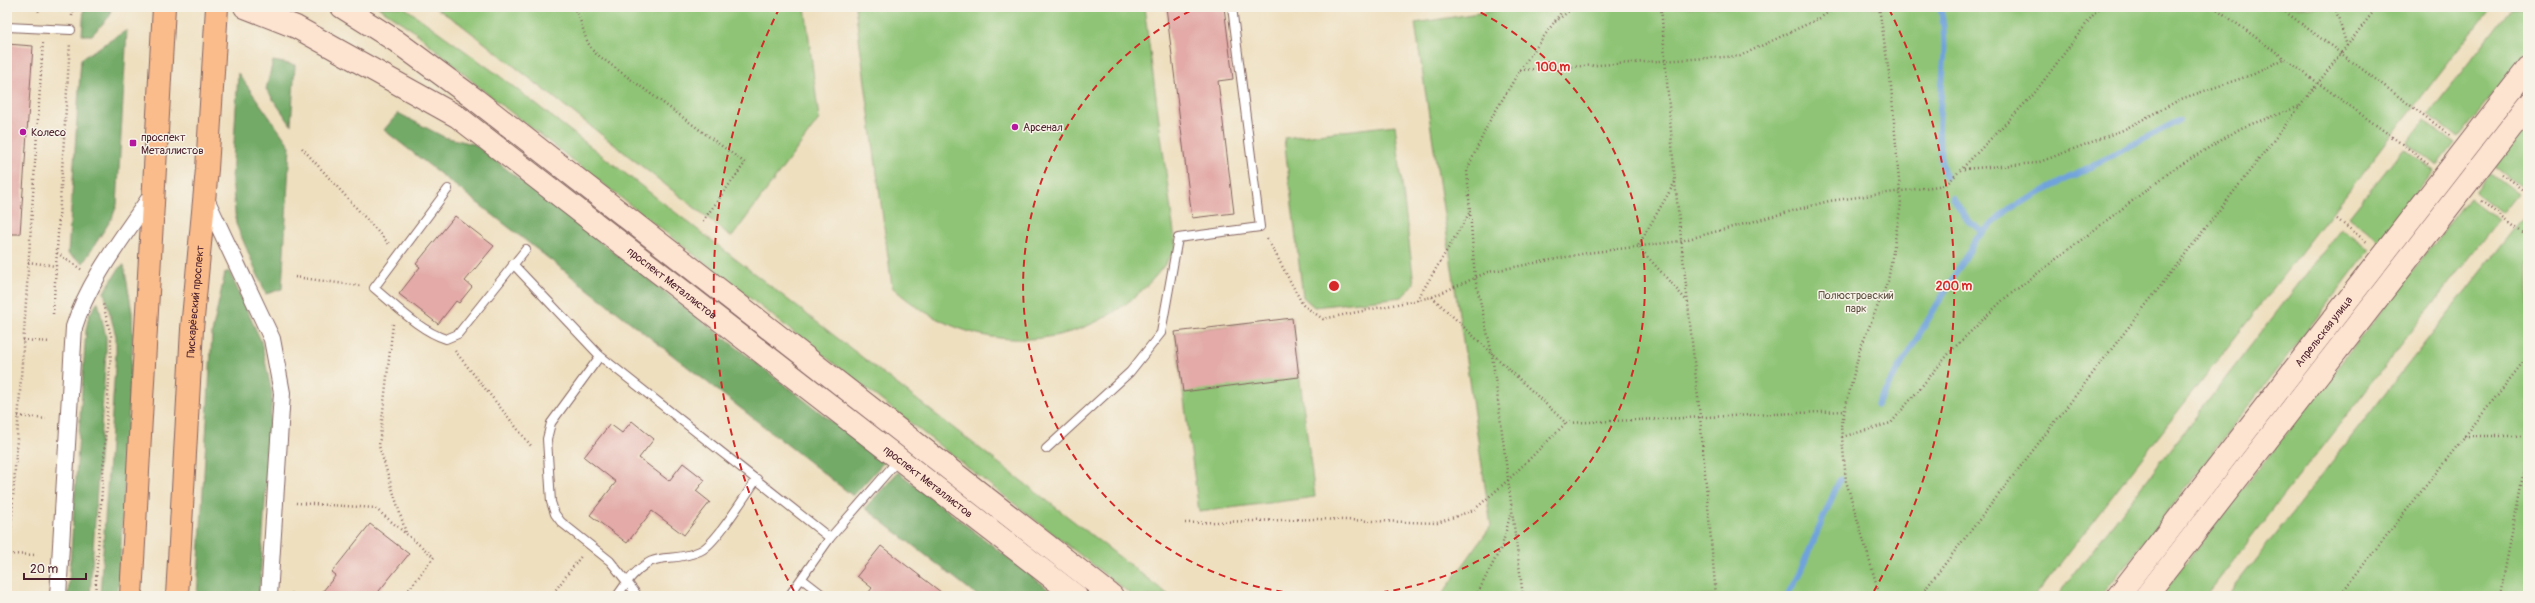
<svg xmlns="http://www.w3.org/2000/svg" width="2535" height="603" viewBox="0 0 2535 603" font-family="Pangolin,sans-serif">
	<rect width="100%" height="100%" fill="#f7f3e8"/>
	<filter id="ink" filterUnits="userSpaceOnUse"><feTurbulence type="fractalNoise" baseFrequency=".025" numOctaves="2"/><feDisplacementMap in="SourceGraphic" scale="8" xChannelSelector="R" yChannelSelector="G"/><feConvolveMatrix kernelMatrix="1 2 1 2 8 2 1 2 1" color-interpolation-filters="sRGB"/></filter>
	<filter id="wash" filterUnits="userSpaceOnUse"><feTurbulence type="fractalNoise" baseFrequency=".012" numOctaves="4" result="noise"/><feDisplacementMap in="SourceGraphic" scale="16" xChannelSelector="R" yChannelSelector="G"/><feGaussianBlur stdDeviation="0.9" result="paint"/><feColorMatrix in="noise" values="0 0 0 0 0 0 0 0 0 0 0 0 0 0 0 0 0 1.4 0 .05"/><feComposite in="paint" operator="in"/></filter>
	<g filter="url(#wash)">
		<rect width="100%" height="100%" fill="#eedfbf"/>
		<!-- green -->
		<g fill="#8fc476" stroke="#6c7250">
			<path d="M378,7H404L497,74L1170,596H1133L485,92L414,31Z"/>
			<path d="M434,7H805L819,119L732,237L459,23Z"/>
			<path d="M855,7H1144L1176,248C1113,352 982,370 892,287Z"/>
			<path d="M1517,7H2491L2035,596H1441L1491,526L1415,23Z"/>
			<path d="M2512,7H2528V49L2458,138L2428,115Z"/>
			<path d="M2424,121L2455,143L2437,166L2407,143Z"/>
			<path d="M2528,123V181L2523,188L2495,166Z"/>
			<path d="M1395,125L1414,284L1402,297L1314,307L1303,297L1284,138Z"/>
			<path d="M2404,148L2433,171L2379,241L2349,217Z"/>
			<path d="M2490,172L2518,193L2502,213L2475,192Z"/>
			<path d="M2469,198L2498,220L2206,596H2160Z"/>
			<path d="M2528,211V596H2227Z"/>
			<path d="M2341,229L2369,250L2102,596H2057Z"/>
			<path d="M1292,318L1315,497L1199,512L1175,332Z"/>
		</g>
		<!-- forest -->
		<g fill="#73aa67" stroke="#5e6449">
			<path d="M84,7H111L110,16L92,35H82Z"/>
			<path d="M127,30L117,205L112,218L83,263L68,254L81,59Z"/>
			<path d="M273,61L295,65L291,125L266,89Z"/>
			<path d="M238,73L290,146L282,289L266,294L236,224L232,178Z"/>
			<path d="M398,113L444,137L474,144L884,462L853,496L384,130Z"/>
			<path d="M124,265L132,312L133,335L118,596H100L116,352V336L104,292L120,267Z"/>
			<path d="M229,271L261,341L272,394L259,596H197L212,333L225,273Z"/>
			<path d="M98,302L106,337V351L90,596H68L86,330L89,315Z"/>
			<path d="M898,472L1057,596H978L865,508Z"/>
		</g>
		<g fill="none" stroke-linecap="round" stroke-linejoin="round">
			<!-- stream -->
			<g stroke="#6fa3db" stroke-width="6">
				<path d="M1940,7C1954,63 1928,121 1945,176"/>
				<path d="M1953,198L1968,221L1983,232"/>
				<path d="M1877,405L1977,238L2009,209L2180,120"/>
				<path d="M1787,596L1801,570L1840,479"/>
			</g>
		</g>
		<g id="blocks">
			<!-- building -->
			<g fill="#e3aaa7">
				<path d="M1166,7H1224L1233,79L1218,81L1234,213L1192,218Z"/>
				<path d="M7,44L33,46L20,234H7Z"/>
				<path d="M455,216L494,246L465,281L472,287L459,303L456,301L438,324L399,294L420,267L416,264Z"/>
				<path d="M1292,318L1299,377L1183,392L1175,332Z"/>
				<path d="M632,421L654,439L639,458L669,481L683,463L705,480L696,491L710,502L684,535L652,511L627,543L590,515L616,482L584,457L610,424L622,433Z"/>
				<path d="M370,524L409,554L375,596H319L336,575L332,572Z"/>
				<path d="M881,546L946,596H866L872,588L857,576Z"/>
			</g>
		</g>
	</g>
	<g filter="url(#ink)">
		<use href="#blocks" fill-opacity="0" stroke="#83625f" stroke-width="1"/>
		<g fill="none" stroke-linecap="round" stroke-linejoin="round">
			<defs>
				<g id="lane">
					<path d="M7,27L71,30"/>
					<path d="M448,189L374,288C396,306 420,331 446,339L458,334L526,249"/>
					<path d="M513,264L600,356"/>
					<path d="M1046,449L1130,372L1161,333L1178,238L1260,227L1232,7"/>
					<path d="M802,579L824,596"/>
					<path d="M617,596L627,582L610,561L561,522L555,514L551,502L547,439L551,423L600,356L830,538"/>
					<path d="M638,596L627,582C658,545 666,566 700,551C716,544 745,495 757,479"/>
					<path d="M789,596L830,538L899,459"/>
				</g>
				<g id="street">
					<path d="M205,197L272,339L282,393L269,596"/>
					<path d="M58,596L74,327C89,279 125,235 153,193"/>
				</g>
				<g id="secondary">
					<path id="s1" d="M245,7L296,27L458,117L1076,596"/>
					<path d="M342,7L396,41L476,100L1112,596"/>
					<path id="s2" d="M2118,596L2528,68"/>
					<path d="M2146,596L2528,105"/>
				</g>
				<g id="primary">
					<path d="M131,596L164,7"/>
					<path id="s3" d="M177,596L192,329L207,169L217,7"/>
				</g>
			</defs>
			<!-- lane casing -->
			<use href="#lane" stroke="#83625f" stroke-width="10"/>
			<!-- street casing -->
			<use href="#street" stroke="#83625f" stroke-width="18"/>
			<!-- secondary casing -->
			<use href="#secondary" stroke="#83625f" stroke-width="24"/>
			<!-- primary casing -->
			<use href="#primary" stroke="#83625f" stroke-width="24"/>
			<!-- path -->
			<g stroke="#83625f" stroke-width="2.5" stroke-dasharray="1 3" stroke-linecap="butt">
				<path d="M37,7L40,14"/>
				<path d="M573,7C584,21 582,39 595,53L745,163L702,222"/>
				<path d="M1661,7L1675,182L1700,417L1716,596"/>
				<path d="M1879,7L1891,86L1901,204L1888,281L1860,349L1841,426L1846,481L1880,596"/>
				<path d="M2214,7L2428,163"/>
				<path d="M2279,7L2450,135"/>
				<path d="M2335,7L2347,46"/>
				<path d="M72,16L73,7"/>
				<path d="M1555,22L1574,7"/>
				<path d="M1520,70L1740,56L1820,18L1836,7"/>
				<path d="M302,148L389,244"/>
				<path d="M1964,169L2037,163L2123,130L2181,99L2254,74L2286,58"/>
				<path d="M2502,174L2528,194"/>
				<path d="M1675,182L1638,246L1687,301"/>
				<path d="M2481,201L2528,237"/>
				<path d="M2337,219L2367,242"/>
				<path d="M1267,238L1303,305L1323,319L1432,297L1488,272L1587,253L1681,241L1829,201L1946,185L2033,95L2099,7"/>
				<path d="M57,253L82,270"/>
				<path d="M28,262L56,266"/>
				<path d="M295,277L360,286"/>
				<path d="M1432,297L1566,423L1845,411"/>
				<path d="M1417,300L1470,212"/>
				<path d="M53,314L70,43"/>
				<path d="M393,324L379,446L406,533"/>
				<path d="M23,340L50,342"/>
				<path d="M455,351L532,447"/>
				<path d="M18,416L46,419"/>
				<path d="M2464,436H2528"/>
				<path d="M1842,437L1891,423L1952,350L2004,299L2174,169L2241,128L2300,106"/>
				<path d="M296,503L375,508L434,557L404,596"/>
				<path d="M1185,523L1315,519L1437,523L1474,510L1507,481L1566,423"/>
				<path d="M9,554L37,555"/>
				<path d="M7,591L43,42"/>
				<path d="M291,593L294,596"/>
				<path d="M95,596L111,351V336L103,304"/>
				<path d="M551,596L582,555"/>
				<path d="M1476,596L1502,546L1511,512"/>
				<path d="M1523,596L1492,354L1475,278L1467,170L1489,122L1520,70L1565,7"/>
				<path d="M1920,596L2377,7"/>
				<path d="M2339,596L2528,356"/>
				<path d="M2500,596L2523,475L2528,465"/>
			</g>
			<!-- lane -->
			<use href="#lane" stroke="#fff" stroke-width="8"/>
			<!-- street -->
			<use href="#street" stroke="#fff" stroke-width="16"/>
			<!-- secondary -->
			<use href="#secondary" stroke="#fde4d1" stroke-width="22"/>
			<!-- primary -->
			<use href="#primary" stroke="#fabc8b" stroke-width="22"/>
		</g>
	</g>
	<!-- distance rings -->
	<g fill="none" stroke="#d62828" stroke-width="2" stroke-dasharray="7 5">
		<path d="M1331 596A310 310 0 0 1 1198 7M1470 7A310 310 0 0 1 1337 596"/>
		<path d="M794 591A620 620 0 0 1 779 9M1889 9A620 620 0 0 1 1874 591"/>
	</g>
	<!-- markers -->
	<g fill="#b5179e" stroke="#f7f3e8" stroke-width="1.5">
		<circle cx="1015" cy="127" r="4"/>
		<circle cx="23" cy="132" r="4"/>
		<rect x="129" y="139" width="8" height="8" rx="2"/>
	</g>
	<g text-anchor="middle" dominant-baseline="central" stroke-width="3" stroke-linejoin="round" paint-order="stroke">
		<!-- poi labels -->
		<g font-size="11" fill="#4a1f2b" stroke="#f7f3e8" text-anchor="start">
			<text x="1023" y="127">Арсенал</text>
			<text x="31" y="132">Колесо</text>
			<text x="141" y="137">проспект<tspan x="141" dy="13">Металлистов</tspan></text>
		</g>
		<!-- street labels -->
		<g font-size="11" fill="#4a1f2b" stroke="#f7f3e8">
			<text stroke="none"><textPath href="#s1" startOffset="511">проспект Металлистов</textPath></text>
			<text stroke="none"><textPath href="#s3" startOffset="295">Пискарёвский проспект</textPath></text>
			<text stroke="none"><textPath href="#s2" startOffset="335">Апрельская улица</textPath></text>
			<text stroke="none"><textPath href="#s1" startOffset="835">проспект Металлистов</textPath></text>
		</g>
		<!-- park labels -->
		<g font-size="11" fill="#5f5142" stroke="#f7f3e8">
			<text x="1856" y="295">Полюстровский<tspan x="1856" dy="13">парк</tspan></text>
		</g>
	</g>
	<circle cx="1334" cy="286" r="6" fill="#d62828" stroke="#f7f3e8" stroke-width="2"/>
	<g font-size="12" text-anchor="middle" font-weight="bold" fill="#d62828" stroke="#f7f3e8" stroke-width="3" stroke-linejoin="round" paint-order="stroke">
		<text x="1553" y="71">100 m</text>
		<text x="1954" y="290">200 m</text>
	</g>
	<!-- margin -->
	<rect width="2535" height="603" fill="none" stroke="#f7f3e8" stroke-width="24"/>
	<!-- scale -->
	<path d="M24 573v6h62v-6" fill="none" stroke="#4a1f2b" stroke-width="2"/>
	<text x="30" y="573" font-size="12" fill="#4a1f2b" stroke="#f7f3e8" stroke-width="3" paint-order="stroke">20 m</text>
</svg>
